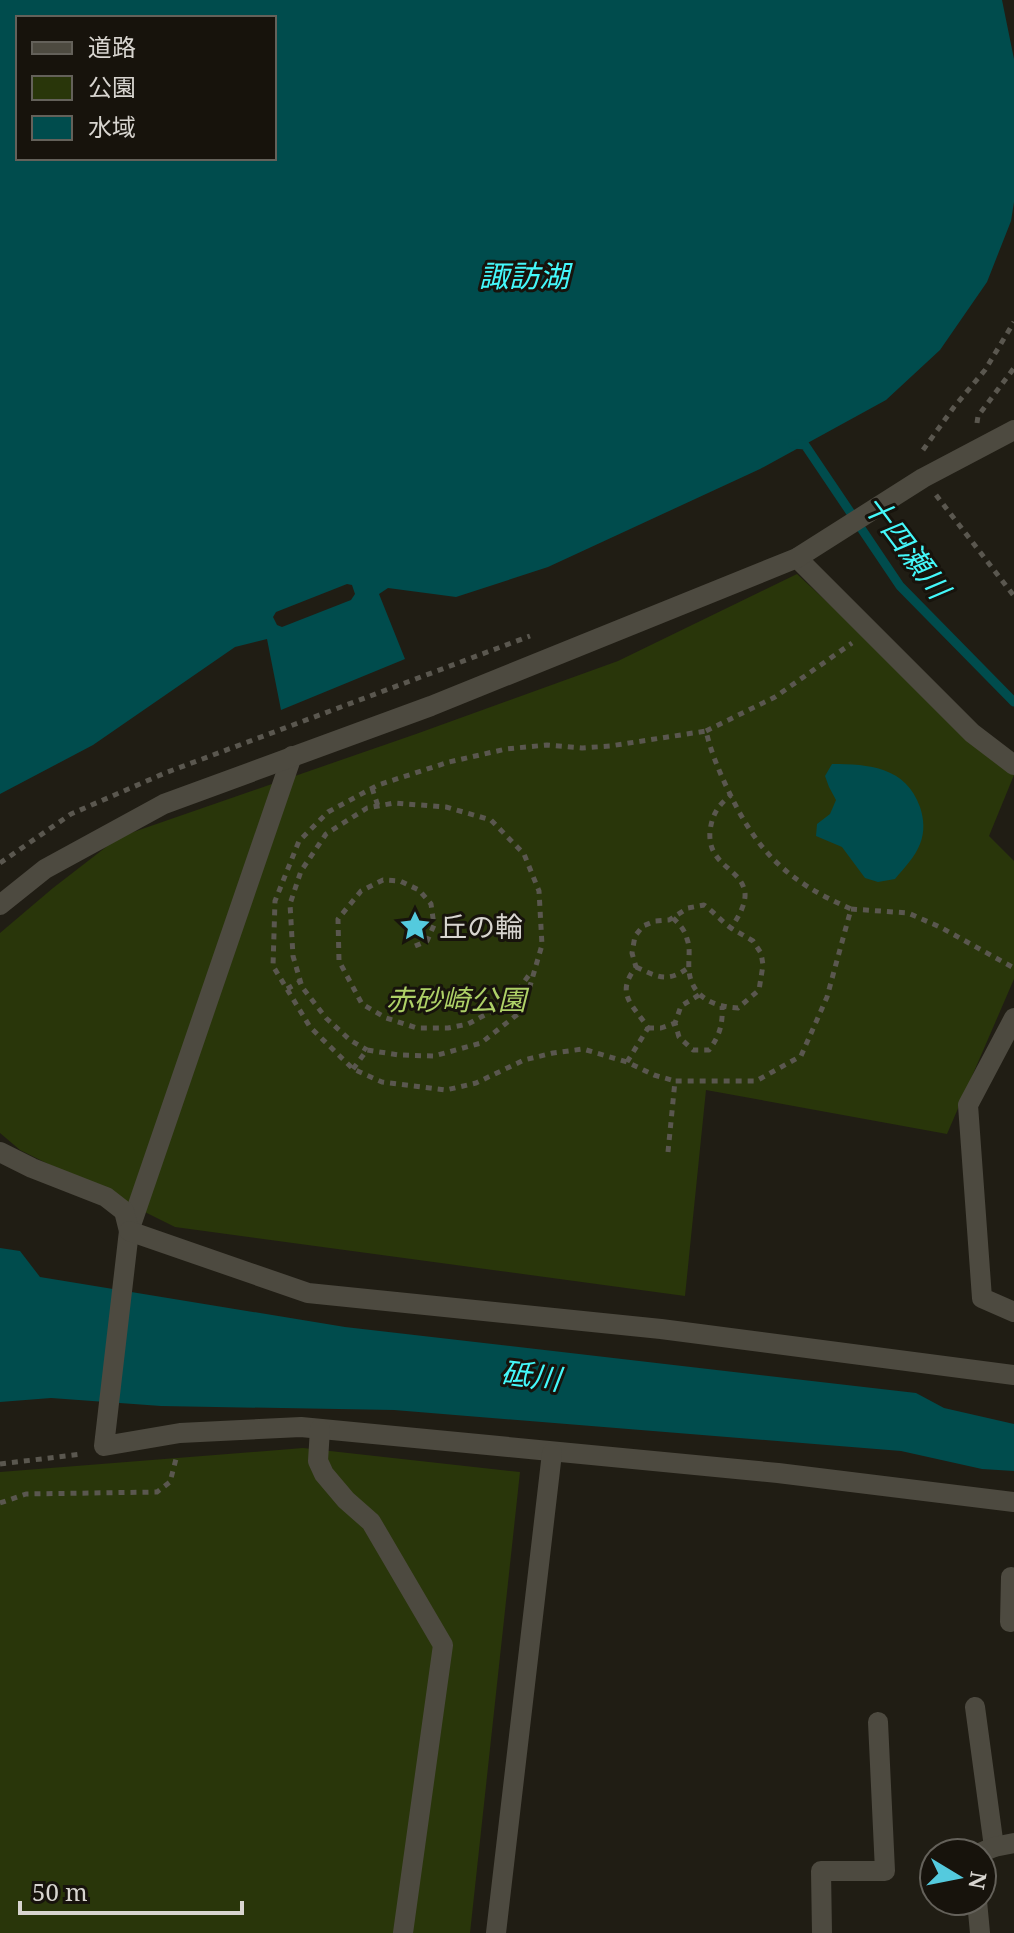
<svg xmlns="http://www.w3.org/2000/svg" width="1014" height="1933" viewBox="0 0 1014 1933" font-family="'Noto Serif','Noto Sans JP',serif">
	<rect width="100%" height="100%" fill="#201d14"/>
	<!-- green -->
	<g fill="#29360a">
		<path d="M797,574L1014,775L989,836L1014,861V979L947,1134L706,1090L685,1296L175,1227L20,1150L0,1133V933L53,888L119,837L416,734L618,661Z"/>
		<path d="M303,1448L520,1472L470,1933H0V1472Z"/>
	</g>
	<!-- water -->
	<g fill="#004c4d" fill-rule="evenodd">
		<path d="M0,0H1002L1014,59V202L1011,221L987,282L940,350L886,400L760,469L548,567L456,597L388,588L379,594L405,659L281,710L267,639L235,647L93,745L0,794ZM18,18H274V158H18Z"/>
		<path d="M832,764C869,764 906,767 920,807C924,819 925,832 920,844C915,857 904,868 895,879L878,882L865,878L842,847L816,836L817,824L830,814L836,800L829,787L825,776Z"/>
		<path d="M0,1248L20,1251L40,1277L345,1327L916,1393L944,1408L1014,1424V1471L982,1469L901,1451L394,1410L161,1406L51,1398L0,1402Z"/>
	</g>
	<!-- pier -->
	<path fill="#201d14" d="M347,584L352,585L355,594L351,600L282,627L277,625L273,617L276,612Z"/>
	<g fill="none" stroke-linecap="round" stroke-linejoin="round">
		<!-- stream -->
		<path stroke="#004c4d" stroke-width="9" d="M793,444L805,445L900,586L1014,702"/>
		<!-- path -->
		<g stroke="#5a574f" stroke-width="5" stroke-dasharray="6 6" stroke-linecap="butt">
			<path d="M977,423L978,416L1014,368"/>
			<path d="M923,450L954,407L985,370L1014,322"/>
			<path d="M936,495L1014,596"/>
			<path d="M706,731L775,697L852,643"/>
			<path d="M372,788L378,806"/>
			<path d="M0,863L71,814L165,773L530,636"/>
			<path d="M851,909L908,913L940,927L1014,968"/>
			<path d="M673,918C679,924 685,930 687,939C691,949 688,959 689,970C691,997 714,1007 738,1008L759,990L763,965L761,953L753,941L731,928"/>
			<path d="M415,946L427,941L434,925L431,904L419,890L400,881L383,880L361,891L338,919L339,961L362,1004L386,1018L417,1028H448L468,1024L496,1009L518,990L532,971"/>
			<path d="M636,967C658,977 667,983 688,968"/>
			<path d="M287,989L301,981"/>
			<path d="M699,995L681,1006L675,1023L679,1037L693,1050H709C720,1035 723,1024 722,1006"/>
			<path d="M648,1028H661L675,1023"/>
			<path d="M627,1062L648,1028C634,1005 614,995 636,967L632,953L635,936L643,926L655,921L669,920L688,908L704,905C714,912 721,921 731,928C737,919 746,905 745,893C742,868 707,866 710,831C712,815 718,805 731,795"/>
			<path d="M353,1069L367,1050L399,1055L434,1056L481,1043L523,1010L542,945L539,891L524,854L491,820L446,807L394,803L367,808L326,834L301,871L290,904L293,956L302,987L326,1018L350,1040L367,1050"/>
			<path d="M668,1152L675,1081H756L801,1056L827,997L851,909C787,881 758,853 728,790C719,771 711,752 706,731L610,746L582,748L547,745L506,749L449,762L378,785L328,812L299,841L275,901L273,966L310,1027L353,1069L382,1082L446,1090L476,1083L524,1060L553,1053L583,1049L627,1062L654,1075L675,1081"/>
			<path d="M0,1464L82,1454"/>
			<path d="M0,1503L26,1494L157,1492L170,1482L176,1459"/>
		</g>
		<!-- minor -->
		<g stroke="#4d4a40" stroke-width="20">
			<path d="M797,558L972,733L1014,765"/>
			<path d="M292,756L129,1231L104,1446L180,1433L301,1427L778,1473L1014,1502"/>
			<path d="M0,905L45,869L164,804L431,706L797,558L923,478L1014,430"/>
			<path d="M1014,1018L968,1105L982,1298L1014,1312"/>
			<path d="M0,1152L32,1168L106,1197L124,1211L129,1231"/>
			<path d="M129,1231L308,1293L661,1329L1014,1375"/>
			<path d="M320,1429L318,1461L324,1474L346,1500L371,1522L443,1645L403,1933"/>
			<path d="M1011,1577L1010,1622L1014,1621"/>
			<path d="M975,1707L994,1847"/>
			<path d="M980,1853L994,1847L1014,1843"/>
			<path d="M977,1901L980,1933"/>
			<path d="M496,1933L552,1453"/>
			<path d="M822,1933L821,1871H885L878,1722"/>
		</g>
	</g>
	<!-- icons -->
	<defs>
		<symbol id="sight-bare" viewBox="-9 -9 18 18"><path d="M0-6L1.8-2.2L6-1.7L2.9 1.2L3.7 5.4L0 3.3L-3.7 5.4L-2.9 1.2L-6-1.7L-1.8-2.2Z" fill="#54cade" stroke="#17130c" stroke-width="2.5" paint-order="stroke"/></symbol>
	</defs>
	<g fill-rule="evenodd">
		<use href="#sight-bare" x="393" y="904" width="44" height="44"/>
	</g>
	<g text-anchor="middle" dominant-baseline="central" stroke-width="6" stroke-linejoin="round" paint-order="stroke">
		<!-- poi labels -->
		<g font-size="28" fill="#d8d5d0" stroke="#17130c" text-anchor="start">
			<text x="439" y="926">丘の輪</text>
		</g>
		<!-- park labels -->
		<g font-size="28" font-style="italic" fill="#aed167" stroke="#17130c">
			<text x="456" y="999">赤砂崎公園</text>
		</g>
		<!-- water labels -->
		<g font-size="30" font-style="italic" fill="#44f8fa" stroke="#17130c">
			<text x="524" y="275">諏訪湖</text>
			<text transform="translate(907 546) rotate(53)">十四瀬川</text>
			<text transform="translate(531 1375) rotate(7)">砥川</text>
		</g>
	</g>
	<!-- legend -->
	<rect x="16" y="16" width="260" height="144" fill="#17130c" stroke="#64615a" stroke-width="2"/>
	<rect x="32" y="42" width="40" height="12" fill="#4d4a40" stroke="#64615a" stroke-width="2"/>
	<text x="88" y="56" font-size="24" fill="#d8d5d0">道路</text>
	<rect x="32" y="76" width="40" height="24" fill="#29360a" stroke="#64615a" stroke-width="2"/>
	<text x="88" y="96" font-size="24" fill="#d8d5d0">公園</text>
	<rect x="32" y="116" width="40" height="24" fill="#004c4d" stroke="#64615a" stroke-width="2"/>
	<text x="88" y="136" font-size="24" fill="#d8d5d0">水域</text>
	<!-- north arrow -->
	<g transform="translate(958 1877) rotate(100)"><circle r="38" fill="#17130c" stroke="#64615a" stroke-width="2"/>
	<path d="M0-6L14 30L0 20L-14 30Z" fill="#54cade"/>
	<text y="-12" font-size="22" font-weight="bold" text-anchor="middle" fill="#d8d5d0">N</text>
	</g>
	<!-- scale -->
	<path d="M20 1901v12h222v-12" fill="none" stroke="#d8d5d0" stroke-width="4"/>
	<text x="32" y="1901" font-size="24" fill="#d8d5d0" stroke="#17130c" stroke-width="6" paint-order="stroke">50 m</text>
</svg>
